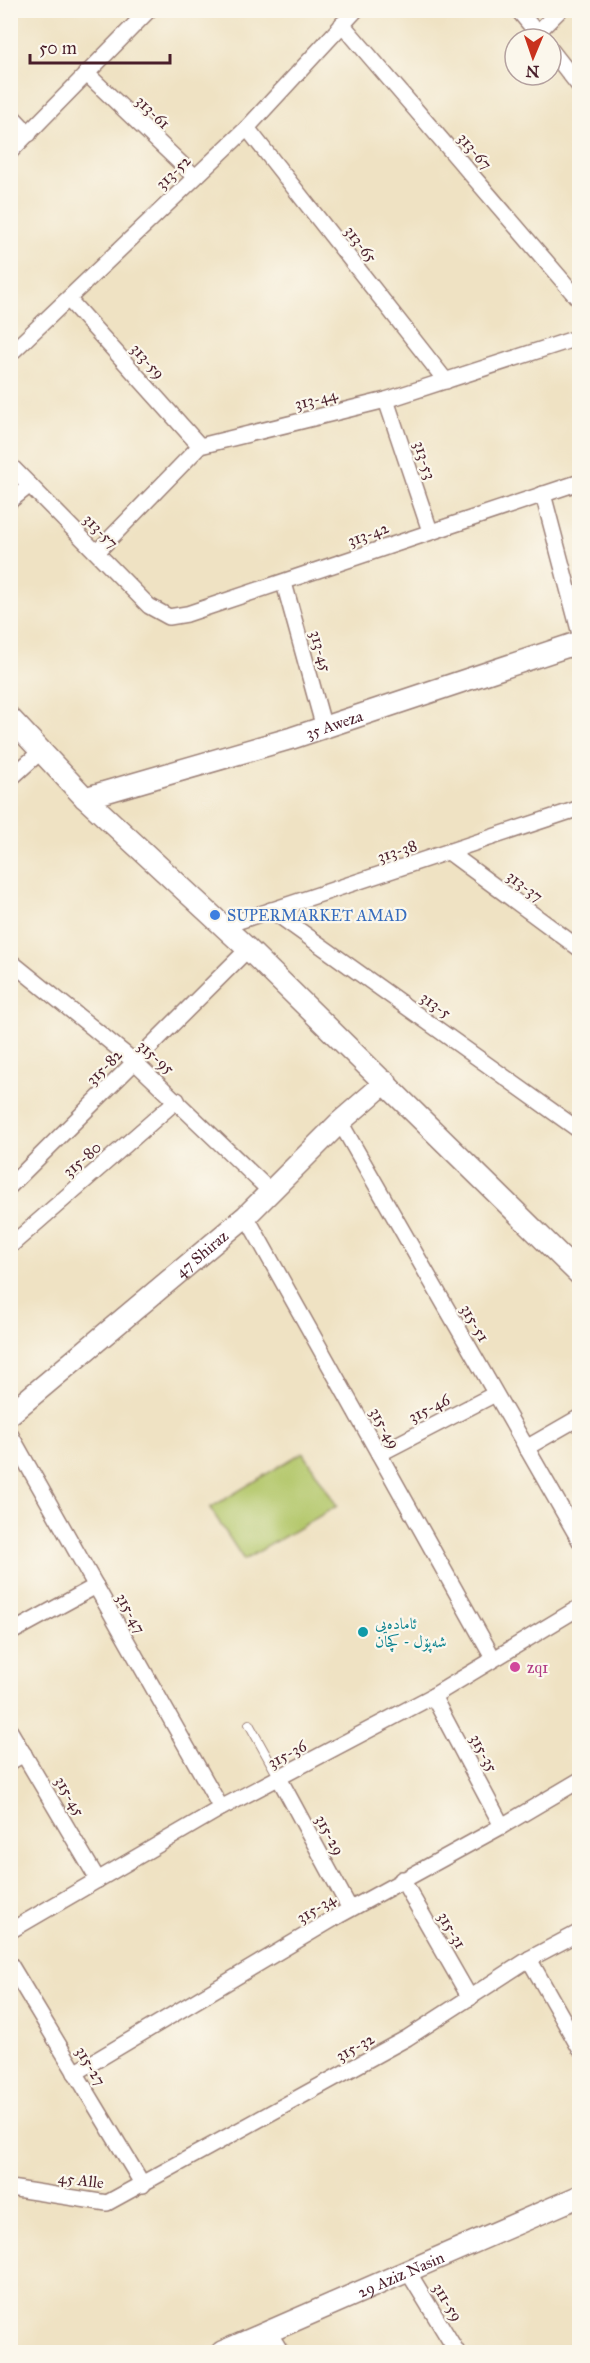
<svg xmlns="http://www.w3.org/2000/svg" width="590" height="2363" viewBox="0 0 590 2363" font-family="'IM FELL Great Primer',Amiri,serif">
	<rect width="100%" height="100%" fill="#fbf7ec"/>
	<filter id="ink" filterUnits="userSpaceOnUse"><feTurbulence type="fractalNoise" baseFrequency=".0167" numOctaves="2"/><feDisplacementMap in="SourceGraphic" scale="12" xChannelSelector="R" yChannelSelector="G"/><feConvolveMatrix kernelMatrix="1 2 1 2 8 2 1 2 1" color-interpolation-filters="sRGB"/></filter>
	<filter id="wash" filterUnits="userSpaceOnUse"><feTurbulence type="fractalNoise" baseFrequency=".008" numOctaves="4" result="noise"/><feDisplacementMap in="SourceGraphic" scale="24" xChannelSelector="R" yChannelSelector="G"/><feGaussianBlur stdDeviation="1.35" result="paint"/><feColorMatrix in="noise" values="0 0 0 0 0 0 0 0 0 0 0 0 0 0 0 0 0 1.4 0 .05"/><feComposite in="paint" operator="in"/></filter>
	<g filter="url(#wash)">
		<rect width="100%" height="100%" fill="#efe2c3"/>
		<!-- green -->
		<path fill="#b3c76b" stroke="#7e734b" stroke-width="1.5" d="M303,1452L337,1506L244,1560L210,1508Z"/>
	</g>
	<g filter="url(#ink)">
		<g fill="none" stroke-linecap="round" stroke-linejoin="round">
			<defs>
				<path id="lane" d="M249,1724L279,1778"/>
				<g id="street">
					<path d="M518,10L542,39"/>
					<path d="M342,24L580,301"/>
					<path d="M537,33L560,10"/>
					<path d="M551,50L580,87"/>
					<path d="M86,73L194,176"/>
					<path d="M10,114L29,134"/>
					<path d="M247,128L446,381"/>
					<path d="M10,152L149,10"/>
					<path d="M69,300L200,446"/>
					<path d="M10,354L247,128L356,10"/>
					<path d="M386,400L430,531"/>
					<path d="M10,465L149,606L169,617L187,614L580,482"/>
					<path d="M543,494L580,634"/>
					<path d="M10,501L30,485"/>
					<path d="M97,552L200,446L386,400L580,337"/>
					<path d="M284,583L324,728"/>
					<path d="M10,779L40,752"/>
					<path d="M450,853L580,949"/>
					<path d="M271,910L580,1131"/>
					<path d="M224,926L580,808"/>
					<path d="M10,961L135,1062L269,1190"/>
					<path d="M340,1122L580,1541"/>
					<path d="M10,1186L248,949"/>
					<path d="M246,1216L493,1658"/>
					<path d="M10,1246L177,1100"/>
					<path d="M10,1434L221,1808"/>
					<path d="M526,1448L580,1417"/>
					<path d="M379,1454L495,1394"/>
					<path d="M10,1633L96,1586"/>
					<path d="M433,1696L502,1826"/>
					<path d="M10,1731L98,1880"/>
					<path d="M10,1762L24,1754"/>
					<path d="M279,1778L350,1909"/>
					<path d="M402,1879L470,1998"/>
					<path d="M10,1931L221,1808L433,1696L580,1607"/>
					<path d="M529,1959L580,2049"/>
					<path d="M10,1964L143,2185"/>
					<path d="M75,2073L338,1916L502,1826L580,1780"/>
					<path d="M10,2188L107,2203L407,2038L529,1959L580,1932"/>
					<path d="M407,2270L457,2352"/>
					<path d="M268,2331L281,2352"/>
				</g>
				<g id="secondary">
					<path d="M10,718L85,798L248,949L580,1275"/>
					<path id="s1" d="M85,798L292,738L580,642"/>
					<path id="s2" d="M10,1414L246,1216L340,1122L386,1082"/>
					<path id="s3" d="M222,2352L580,2196"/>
				</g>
			</defs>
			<!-- lane casing -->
			<use href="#lane" stroke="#9c8077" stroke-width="10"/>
			<!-- street casing -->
			<use href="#street" stroke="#9c8077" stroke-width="18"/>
			<!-- secondary casing -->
			<use href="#secondary" stroke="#9c8077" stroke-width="24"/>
			<!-- lane -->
			<use href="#lane" stroke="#fff" stroke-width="8"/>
			<!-- street -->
			<use href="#street" stroke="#fff" stroke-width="15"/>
			<!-- secondary -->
			<use href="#secondary" stroke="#fff" stroke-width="21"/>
		</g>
	</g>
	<!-- markers -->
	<circle fill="#3f7fe0" stroke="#fbf7ec" stroke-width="2" cx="215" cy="915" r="6"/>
	<circle fill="#0f9aa8" stroke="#fbf7ec" stroke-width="2" cx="363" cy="1632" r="6"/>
	<circle fill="#d1479c" stroke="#fbf7ec" stroke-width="2" cx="515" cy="1667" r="6"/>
	<g text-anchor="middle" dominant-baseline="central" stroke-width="4.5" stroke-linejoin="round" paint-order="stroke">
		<!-- street labels -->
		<g font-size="16" fill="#4a1f2b" stroke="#fbf7ec">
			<text transform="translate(153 112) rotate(44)">313-61</text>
			<text transform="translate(475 151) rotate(49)">313-67</text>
			<text transform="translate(173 172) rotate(-44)">313-52</text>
			<text transform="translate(361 244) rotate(52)">313-65</text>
			<text transform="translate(148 361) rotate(48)">313-59</text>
			<text transform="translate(316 399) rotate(-14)">313-44</text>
			<text transform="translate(425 460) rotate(72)">313-53</text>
			<text transform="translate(101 531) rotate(45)">313-57</text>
			<text transform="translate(368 534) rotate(-20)">313-42</text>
			<text transform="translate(321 651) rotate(74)">313-45</text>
			<text stroke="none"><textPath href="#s1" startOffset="260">35 Aweza</textPath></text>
			<text transform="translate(397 851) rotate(-18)">313-38</text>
			<text transform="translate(525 886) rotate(37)">313-37</text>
			<text transform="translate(436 1005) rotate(36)">313-5</text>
			<text transform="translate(156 1057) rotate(41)">315-95</text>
			<text transform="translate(104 1067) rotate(-45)">315-82</text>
			<text transform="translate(82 1159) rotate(-41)">315-80</text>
			<text stroke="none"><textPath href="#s2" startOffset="250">47 Shiraz</textPath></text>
			<text transform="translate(475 1323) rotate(60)">315-51</text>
			<text transform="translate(429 1408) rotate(-27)">315-46</text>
			<text transform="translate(385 1428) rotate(61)">315-49</text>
			<text transform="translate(131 1613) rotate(61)">315-47</text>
			<text transform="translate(484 1753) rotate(62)">315-35</text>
			<text transform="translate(287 1754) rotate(-28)">315-36</text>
			<text transform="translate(70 1796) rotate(60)">315-45</text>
			<text transform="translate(330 1835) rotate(62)">315-29</text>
			<text transform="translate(316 1908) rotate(-31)">315-34</text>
			<text transform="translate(452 1930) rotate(60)">315-31</text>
			<text transform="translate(355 2047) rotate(-29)">315-32</text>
			<text transform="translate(91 2066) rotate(59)">315-27</text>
			<text transform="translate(81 2180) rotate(7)">45 Alle</text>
			<text stroke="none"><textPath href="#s3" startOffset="195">29 Aziz Nasin</textPath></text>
			<text transform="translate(448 2302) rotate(59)">311-59</text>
		</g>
		<!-- shop labels -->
		<g font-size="16" fill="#366cbe" stroke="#fbf7ec" text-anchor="start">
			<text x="227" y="915">SUPERMARKET AMAD</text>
		</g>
		<!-- culture labels -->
		<g font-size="16" fill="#0d838f" stroke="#fbf7ec" text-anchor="start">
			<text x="375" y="1623">ئامادەیی<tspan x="375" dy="18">شەپۆل - کچان</tspan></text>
		</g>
		<!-- hotel labels -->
		<g font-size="16" fill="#b23c85" stroke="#fbf7ec" text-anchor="start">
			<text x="527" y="1667">zq1</text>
		</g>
	</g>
	<!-- margin -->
	<rect width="590" height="2363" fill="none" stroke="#fbf7ec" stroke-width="36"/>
	<!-- north arrow -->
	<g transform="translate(533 57) rotate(182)"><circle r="28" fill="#fbf7ec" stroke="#b4a19f" stroke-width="1.5"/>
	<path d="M0-4.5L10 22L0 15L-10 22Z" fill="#c8321e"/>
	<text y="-9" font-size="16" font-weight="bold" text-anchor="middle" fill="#4a1f2b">N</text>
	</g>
	<!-- scale -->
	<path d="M30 54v9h140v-9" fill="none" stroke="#4a1f2b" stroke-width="3"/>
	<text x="39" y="54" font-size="18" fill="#4a1f2b" stroke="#fbf7ec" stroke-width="4.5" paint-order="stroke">50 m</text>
</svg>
